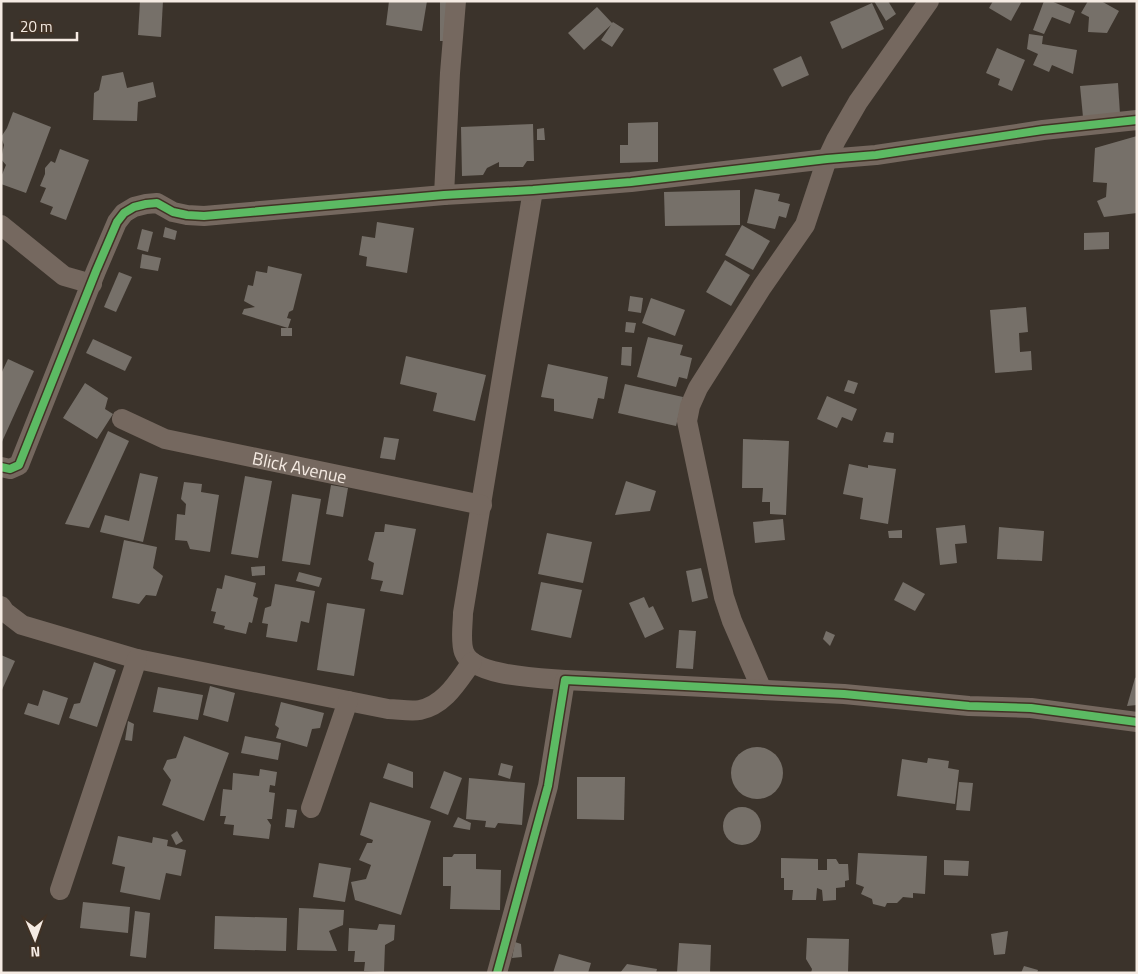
<svg xmlns="http://www.w3.org/2000/svg" width="1138" height="974" viewBox="0 0 1138 974" font-family="'Titillium Web',sans-serif">
	<rect width="100%" height="100%" fill="#3b332b"/>
	<!-- building -->
	<g fill="#767069">
		<path d="M140,1H163L161,37L138,35Z"/>
		<path d="M389,1H427L422,31L386,25Z"/>
		<path d="M440,1H457L458,41H440Z"/>
		<path d="M874,1H888L896,14L886,21Z"/>
		<path d="M993,1H1022L1011,21L989,8Z"/>
		<path d="M1044,1H1051L1075,11L1070,24L1052,17L1044,34L1033,30Z"/>
		<path d="M1088,1H1101L1119,11L1107,33L1088,32L1089,17L1081,13Z"/>
		<path d="M872,3L884,29L842,49L830,22Z"/>
		<path d="M597,7L612,23L613,22L624,29L612,47L601,40L611,25L584,50L568,33Z"/>
		<path d="M1029,34L1043,36L1042,44L1077,50L1073,74L1052,65L1049,72L1033,65L1038,54L1027,49Z"/>
		<path d="M997,48L1025,60L1012,91L998,85L1000,79L986,73Z"/>
		<path d="M801,56L809,75L782,87L773,69Z"/>
		<path d="M123,72L127,88L153,82L156,97L138,102L137,121L93,120L94,93L99,90L102,76Z"/>
		<path d="M1118,83L1120,114L1083,117L1080,86Z"/>
		<path d="M13,112L51,127L26,193L1,184V177L6,165L1,159L4,145L1,137L7,128Z"/>
		<path d="M658,122V162L620,163V145H628V123Z"/>
		<path d="M533,124L534,161H527L523,167H499V162L487,168L483,175L462,176L461,127Z"/>
		<path d="M544,128L545,140H537V129Z"/>
		<path d="M1137,136V213L1104,217L1097,201L1106,197L1107,183L1093,182L1095,148Z"/>
		<path d="M60,149L89,160L66,220L50,214L53,207L40,202L46,188L40,186L45,174V168L51,161L55,163Z"/>
		<path d="M755,189L780,194L778,201L790,204L786,218L779,216L775,229L747,223Z"/>
		<path d="M740,190V225L665,226L664,192Z"/>
		<path d="M377,222L414,228L407,273L366,266L367,257L359,255L362,236L375,238Z"/>
		<path d="M742,225L770,241L753,270L725,255Z"/>
		<path d="M165,227L177,231L175,240L163,237Z"/>
		<path d="M142,229L153,232L148,252L137,249Z"/>
		<path d="M1109,232V249L1084,250V233Z"/>
		<path d="M142,254L161,258L158,271L140,268Z"/>
		<path d="M725,260L750,275L731,306L706,292Z"/>
		<path d="M268,266L302,274L293,310L289,312L287,318L291,319L288,328L242,314L244,309L255,307L244,301L248,285L253,286L256,271L267,273Z"/>
		<path d="M119,272L132,277L116,312L104,307Z"/>
		<path d="M630,296L643,298L641,313L628,311Z"/>
		<path d="M651,298L685,310L675,336L642,323Z"/>
		<path d="M1026,307L1028,332L1019,333L1020,352L1031,351L1032,370L995,373L990,310Z"/>
		<path d="M626,322L636,323L634,333L625,332Z"/>
		<rect x="281" y="328" width="11" height="8"/>
		<path d="M648,337L683,345L680,355L692,358L687,379L679,377L676,387L637,377Z"/>
		<path d="M93,339L132,357L125,371L86,353Z"/>
		<path d="M622,347H632L631,366L621,365Z"/>
		<path d="M406,356L486,375L475,421L433,411L437,393L400,384Z"/>
		<path d="M8,359L34,371L1,444V374Z"/>
		<path d="M548,364L608,377L604,399L598,398L593,419L554,411V399L541,397Z"/>
		<path d="M848,380L858,383L854,394L844,391Z"/>
		<path d="M85,383L108,398L105,409L113,414L97,439L63,418Z"/>
		<path d="M625,384L683,397L676,426L618,413Z"/>
		<path d="M827,396L857,409L852,421L842,417L837,428L817,419Z"/>
		<path d="M108,431L129,441L89,528L65,524Z"/>
		<path d="M886,432L894,433L893,443L883,442Z"/>
		<path d="M384,437L399,439L395,460L380,458Z"/>
		<path d="M743,439L789,441L786,515L770,514V502H762L763,488H742Z"/>
		<path d="M849,464L868,468V465L896,469L888,524L860,519L863,498L843,494Z"/>
		<path d="M140,473L158,477L143,542L100,532L105,515L129,521Z"/>
		<path d="M245,476L272,481L258,558L231,554Z"/>
		<path d="M626,481L656,491L650,511L615,515Z"/>
		<path d="M184,482L202,484L201,492L219,495L210,552L190,549L187,541L175,540L177,514L185,515L186,504L181,499Z"/>
		<path d="M331,485L348,488L343,517L326,514Z"/>
		<path d="M292,494L321,499L310,565L282,561Z"/>
		<path d="M783,519L785,540L755,543L753,522Z"/>
		<path d="M385,524L416,529L403,595L380,591L383,581L371,579L374,563L368,560L375,532H384Z"/>
		<path d="M965,525L967,543L955,544L957,563L940,565L936,528Z"/>
		<path d="M999,527L1044,531L1042,561L997,559Z"/>
		<path d="M902,530V538H889L888,531Z"/>
		<path d="M547,533L592,542L583,583L538,574Z"/>
		<path d="M124,540L157,547L153,568L163,576L156,596L146,595L139,604L112,598Z"/>
		<path d="M265,566V575L252,576L251,567Z"/>
		<path d="M701,568L708,598L692,602L686,571Z"/>
		<path d="M299,572L322,578L319,587L296,581Z"/>
		<path d="M225,575L256,583L253,596L258,598L252,623L249,622L246,634L224,629L225,626L213,623L216,612L211,611L217,588L222,589Z"/>
		<path d="M541,582L582,590L571,638L531,630Z"/>
		<path d="M903,582L925,594L915,611L894,600Z"/>
		<path d="M275,584L315,591L309,623L301,621L297,642L266,637L268,624L262,623L265,608L271,606Z"/>
		<path d="M644,597L649,608L653,606L664,629L645,638L629,603Z"/>
		<path d="M327,603L365,609L354,676L317,670Z"/>
		<path d="M679,630L696,631L693,669L676,668Z"/>
		<path d="M826,631L835,635L830,646L823,639Z"/>
		<path d="M1,655L15,661L1,692Z"/>
		<path d="M94,662L116,670L97,727L69,718L74,704L80,703Z"/>
		<path d="M1137,677V705L1127,706L1135,678Z"/>
		<path d="M210,686L235,693L228,722L203,715Z"/>
		<path d="M158,687L203,695L198,720L153,712Z"/>
		<path d="M43,690L68,698L59,725L24,714L28,703L38,706Z"/>
		<path d="M281,702L324,713L320,728L312,729L307,747L276,738L279,728L275,725Z"/>
		<path d="M128,721L134,724L132,741L125,740Z"/>
		<path d="M184,736L229,753L204,821L162,805L171,780L163,769L167,760L176,758Z"/>
		<path d="M245,736L281,743L278,760L241,753Z"/>
		<circle cx="757" cy="773" r="26"/>
		<path d="M928,758L949,761L948,768L959,770L955,804L897,796L902,759L927,763Z"/>
		<path d="M388,763L413,772V788L383,778Z"/>
		<path d="M501,763L513,766L510,779L498,775Z"/>
		<path d="M260,769L277,772L275,786L270,785L269,792L275,793L272,819H267L271,825L269,839L233,835L234,825L224,824L226,816H220L223,789L232,790L233,773L259,776Z"/>
		<path d="M444,771L462,778L448,815L430,808Z"/>
		<path d="M577,777H625L624,820L577,819Z"/>
		<path d="M469,778L525,783L522,825L498,823L495,828L485,827L486,821L466,819Z"/>
		<path d="M959,782L973,783L970,811L956,810Z"/>
		<path d="M370,802L431,821L401,915L355,900L351,882L366,879L371,865L359,860L367,843H372L373,840L360,835Z"/>
		<circle cx="742" cy="826" r="19"/>
		<path d="M287,809L297,810L294,828L285,827Z"/>
		<path d="M458,817L471,823L470,830L453,827Z"/>
		<path d="M177,831L183,841L176,845L171,835Z"/>
		<path d="M118,836L152,843L153,837L168,840L167,846L186,850L181,876L166,873L160,900L120,892L125,867L112,864Z"/>
		<path d="M858,853L927,856L925,894L913,893V898L903,897L897,903H887L885,907L873,904L872,899L861,894L864,887L856,884Z"/>
		<path d="M454,854H476V869L501,870L500,910L450,909L451,886H443V857H452Z"/>
		<path d="M781,858L818,859V870H827V859H836L839,864H848L849,880L845,881V887L836,888V900L823,901L822,890L817,888L816,900H792L793,890H784V878H781Z"/>
		<path d="M944,860L969,861L968,876L944,875Z"/>
		<path d="M319,863L351,868L345,902L313,897Z"/>
		<path d="M83,902L130,907L128,933L80,928Z"/>
		<path d="M299,908L344,910L343,925L329,931L337,951L297,950Z"/>
		<path d="M135,911L150,913L146,958L130,956Z"/>
		<path d="M215,916L287,918L286,951L214,949Z"/>
		<path d="M379,924L395,925L394,940L385,945L384,972L364,971L365,962H354L355,951H348L349,928L377,930Z"/>
		<path d="M1008,931L1005,954L994,955L991,934Z"/>
		<path d="M807,938L849,939L848,973H811L812,969L806,959Z"/>
		<path d="M515,942L521,944L522,957L512,958Z"/>
		<path d="M679,943L711,945L710,973H677Z"/>
		<path d="M559,954L591,963L588,973H553Z"/>
		<path d="M627,964L657,969L656,973H620Z"/>
		<path d="M1024,966L1038,970L1037,973H1021Z"/>
	</g>
	<g fill="none" stroke-linecap="round" stroke-linejoin="round">
		<!-- street -->
		<g stroke="#75685f" stroke-width="20">
			<path d="M533,190L463,613C463,624 460,641 464,652C473,677 542,678 565,680"/>
			<path d="M444,195L450,73L456,1"/>
			<path d="M1,225L64,276L92,284"/>
			<path id="s1" d="M122,419L165,439L482,505"/>
			<path d="M1,467L10,469L19,465L96,271L117,222L124,213L134,207L146,204L157,203L173,212L187,215L204,216L444,195L533,190L631,182L827,159L876,155L1043,130L1137,120"/>
			<path d="M1,606L5,612L22,625L137,659L388,709C398,709 410,712 420,710C445,705 458,681 472,662"/>
			<path d="M762,690L732,621L724,597L687,421L690,406L698,388L762,287L805,225L827,159L836,140L858,102L929,1"/>
			<path d="M311,808L348,701"/>
			<path d="M60,890L137,659"/>
			<path d="M497,973L548,786L565,680L844,694L969,706L1031,708L1137,722"/>
		</g>
		<defs>
			<g id="cycleway">
				<path d="M1,467L10,469L19,465L96,271L117,222L124,213L134,207L146,204L157,203L173,212L187,215L204,216L444,195L533,190L631,182L827,159L876,155L1043,130L1137,120"/>
				<path d="M497,973L548,786L565,680L844,694L969,706L1031,708L1137,722"/>
			</g>
		</defs>
		<!-- cycleway casing -->
		<use href="#cycleway" stroke="#413225" stroke-width="11"/>
		<!-- cycleway -->
		<use href="#cycleway" stroke="#5cba63" stroke-width="8"/>
	</g>
	<g text-anchor="middle" dominant-baseline="central" stroke-width="5" stroke-linejoin="round" paint-order="stroke">
		<!-- street labels -->
		<g font-size="18" fill="#f5ebe3" stroke="#413225">
			<text stroke="none"><textPath href="#s1" startOffset="185">Blick Avenue</textPath></text>
		</g>
	</g>
	<!-- border -->
	<rect width="1138" height="974" fill="none" stroke="#f5ebe3" stroke-width="5"/>
	<!-- north arrow -->
	<g transform="translate(35 939) rotate(178)" stroke="#413225" stroke-width="4" paint-order="stroke">
	<path d="M0-4L9 19L0 12L-9 19Z" fill="#f5ebe3"/>
	<text y="-8" font-size="14" font-weight="bold" text-anchor="middle" fill="#f5ebe3">N</text>
	</g>
	<!-- scale -->
	<path d="M12 32v8h65v-8" fill="none" stroke="#f5ebe3" stroke-width="2.5"/>
	<text x="20" y="32" font-size="15" fill="#f5ebe3" stroke="#413225" stroke-width="4" paint-order="stroke">20 m</text>
</svg>
